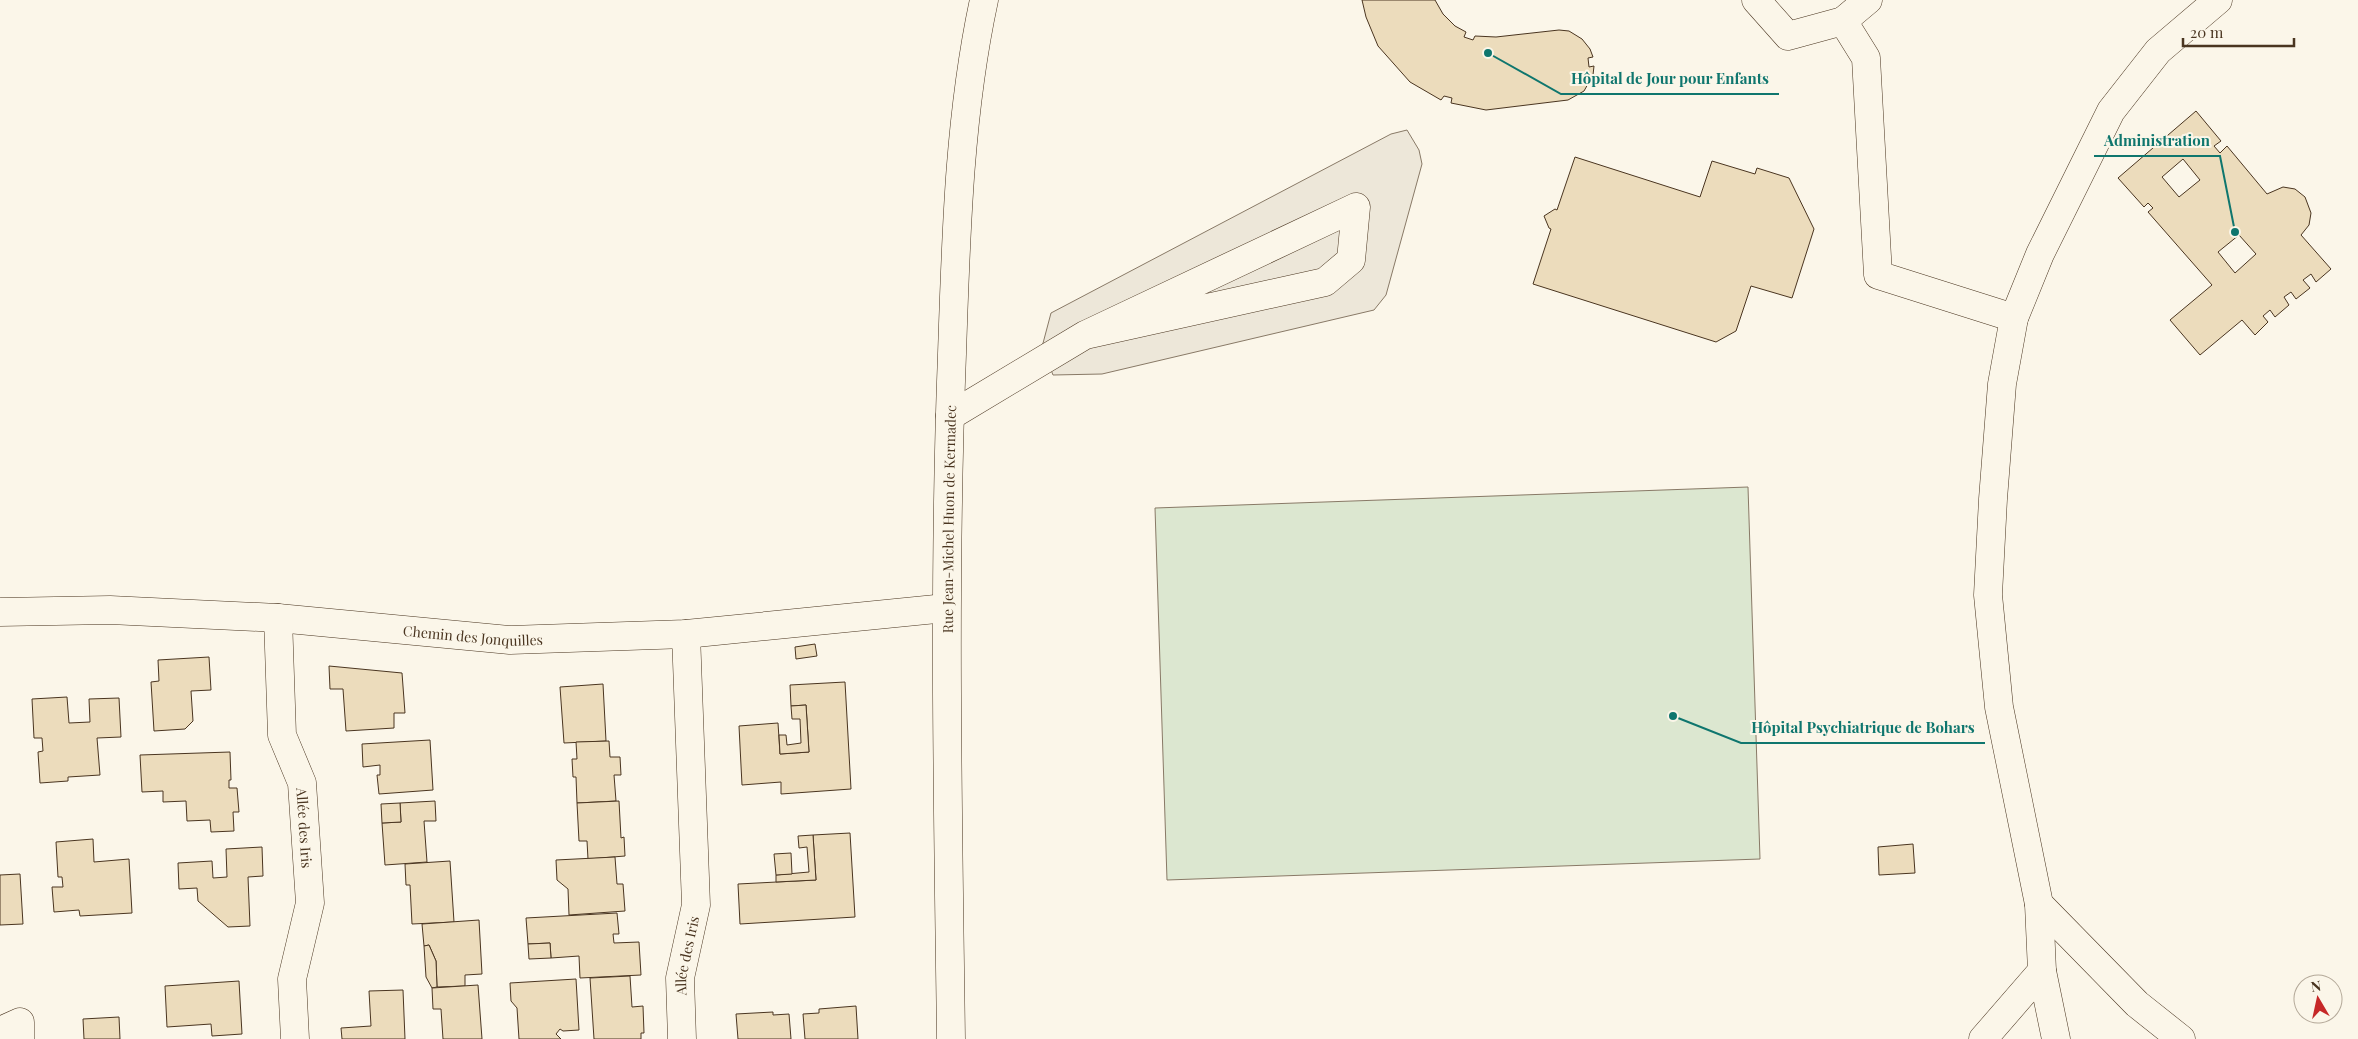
<svg xmlns="http://www.w3.org/2000/svg" width="2358" height="1039" viewBox="0 0 2358 1039" font-family="'Playfair Display',serif">
	<rect width="100%" height="100%" fill="#fbf6e9"/>
	<!-- green -->
	<path fill="#dce7d0" stroke="#887966" d="M1748,487L1760,859L1167,880L1155,508Z"/>
	<!-- parking -->
	<path fill="#ede7d9" stroke="#887966" d="M1407,130L1419,150L1422,164L1386,295L1374,310L1102,374L1053,375L1042,347L1051,313L1391,134Z"/>
	<!-- building -->
	<g fill="#ecdcbc" stroke="#4a3520" fill-rule="evenodd">
		<path d="M1362,0H1435L1443,14L1455,26L1466,32L1464,37L1473,40L1475,36L1496,37L1559,30L1569,31L1582,39L1590,49L1593,57L1588,58L1589,67L1594,66L1593,75L1584,91L1568,100L1486,110L1451,103L1452,98L1444,96L1441,100L1410,82L1378,46L1366,17Z"/>
		<path d="M2196,111L2221,141L2214,146L2220,153L2227,146L2267,194L2283,187L2295,189L2305,197L2311,213L2309,225L2301,235L2331,269L2316,282L2311,274L2303,280L2310,288L2296,299L2291,292L2284,297L2289,305L2275,317L2270,310L2263,316L2268,322L2255,335L2242,320L2200,355L2170,320L2212,285L2148,212L2153,208L2148,203L2144,207L2118,178ZM2183,159L2200,180L2179,197L2162,177ZM2239,235L2256,254L2235,273L2218,252Z"/>
		<path d="M1575,157L1700,197L1712,161L1755,174L1757,168L1789,178L1814,229L1792,298L1751,286L1736,331L1716,342L1533,284L1551,229L1549,228L1544,216L1555,209L1557,210Z"/>
		<path d="M815,644L817,656L796,659L795,647Z"/>
		<path d="M209,657L211,690L191,691L193,721L185,729L154,731L151,682L159,681L158,660Z"/>
		<path d="M329,666L402,673L405,713H394V728L346,731L343,689H330Z"/>
		<path d="M845,682L851,789L781,794V782L742,785L739,726L778,723L780,754L809,752L806,705L791,706L790,685Z"/>
		<path d="M603,684L606,741L564,743L560,687Z"/>
		<path d="M67,697L69,723L90,722L89,699L119,698L121,737L97,738L100,775L68,777V781L40,783L38,752L43,751L42,738H34L32,699Z"/>
		<path d="M806,705L809,752L780,754L779,735H786L787,745L801,743L800,719H792L791,706Z"/>
		<path d="M430,740L433,790L379,794L377,775H380V765L363,767L362,744Z"/>
		<path d="M609,741L610,757H620L621,775H614L616,801L577,803L576,777H573L572,759H577L576,742Z"/>
		<path d="M230,752L231,780H229V788H237L239,812H233L234,831L211,832L210,820L187,821L186,801L163,802V791L142,792L140,755Z"/>
		<path d="M435,801L436,821H424L427,862L385,865L382,823L401,822L400,803Z"/>
		<path d="M619,801L621,838L624,837L625,856L588,859L587,841H579L577,803Z"/>
		<path d="M400,803L401,822L382,823L381,804Z"/>
		<path d="M850,833L855,917L740,924L738,884L816,880L813,835Z"/>
		<path d="M813,835L816,880L776,882V875L809,872L807,847L799,848L798,836Z"/>
		<path d="M93,839L94,862L129,859L132,913L80,916L79,910L54,912L52,887H63L62,877H58L56,842Z"/>
		<path d="M1913,844L1915,873L1879,875L1878,847Z"/>
		<path d="M262,847L263,876L248,877L250,926L228,927L198,901L197,888L179,889L178,863L212,861L213,878L227,877L226,849Z"/>
		<path d="M791,853L792,874L776,875L774,854Z"/>
		<path d="M615,857L617,884H623L625,911L569,915L568,889L557,880L556,860Z"/>
		<path d="M450,861L454,922L412,924L410,885H406L405,864Z"/>
		<path d="M20,874L23,924L0,925V875Z"/>
		<path d="M617,913L619,934H613L614,943L639,942L641,975L580,978L579,956L551,958L550,943L528,944L526,918Z"/>
		<path d="M479,920L482,974L465,975V986L437,987L436,961L429,945L424,946L422,924Z"/>
		<path d="M550,943L551,958L529,959L528,944Z"/>
		<path d="M429,945L436,961L437,987L432,988L426,977L424,946Z"/>
		<path d="M630,976L632,1007L643,1006L644,1033H641V1039H594L590,978Z"/>
		<path d="M576,979L579,1030L563,1031L560,1029L556,1034L561,1039H519L517,1008L511,1001L510,983Z"/>
		<path d="M239,981L242,1034L212,1036L211,1024L167,1027L165,986Z"/>
		<path d="M478,985L482,1039H443L441,1009H433L432,988Z"/>
		<path d="M403,990L405,1039H342L341,1028L371,1026L369,991Z"/>
		<path d="M856,1006L858,1039H805L803,1014L819,1013V1009Z"/>
		<path d="M773,1012V1015L789,1014L791,1039H738L736,1014Z"/>
		<path d="M119,1017L120,1039H84L83,1019Z"/>
	</g>
	<g fill="none" stroke-linecap="round" stroke-linejoin="round">
		<defs>
			<g id="minor">
				<path d="M1756,0L1788,36L1843,21L1866,58L1878,275L2014,318"/>
				<path d="M1843,21L1868,0"/>
				<path d="M950,416L1085,335L1325,282L1351,260L1356,207L1085,335"/>
				<path id="s1" d="M0,612L110,610L278,618L510,640L686,634L946,608"/>
				<path id="s2" d="M278,618L282,735L302,783L310,903L292,979L295,1039"/>
				<path d="M2042,971L2056,1039"/>
				<path d="M0,1031L20,1022V1039"/>
				<path id="s3" d="M682,1039L680,978L696,905L686,634"/>
				<path id="s4" d="M951,1039C948,811 943,582 952,354C956,235 959,116 984,0"/>
				<path d="M1983,1039L2042,971L2039,904"/>
				<path d="M2181,1039L2137,1004L2039,904L1999,707L1988,595L1993,499L2002,384L2014,318L2040,254L2111,111L2158,51L2218,0"/>
			</g>
		</defs>
		<!-- minor casing -->
		<use href="#minor" stroke="#4a3520" stroke-width="29"/>
		<!-- minor -->
		<use href="#minor" stroke="#fbf6e9" stroke-width="28"/>
	</g>
	<g text-anchor="middle" dominant-baseline="central" stroke-width="4" stroke-linejoin="round" paint-order="stroke">
		<!-- street labels -->
		<g font-size="14" fill="#4a3520" stroke="#fbf6e9">
			<text stroke="none"><textPath href="#s4" startOffset="520">Rue Jean-Michel Huon de Kermadec</textPath></text>
			<text stroke="none"><textPath href="#s1" startOffset="474">Chemin des Jonquilles</textPath></text>
			<text stroke="none"><textPath href="#s2" startOffset="214">Allée des Iris</textPath></text>
			<text stroke="none"><textPath href="#s3" startOffset="84">Allée des Iris</textPath></text>
		</g>
	</g>
	<!-- callouts -->
	<path fill="none" stroke="#0f766e" stroke-width="2" d="M1488 53L1561 94H1779M2235 232L2220 156H2094M1673 716L1741 743H1985"/>
	<g fill="#0f766e" stroke="#fbf6e9" stroke-width="2">
		<circle cx="1488" cy="53" r="5"/>
		<circle cx="2235" cy="232" r="5"/>
		<circle cx="1673" cy="716" r="5"/>
	</g>
	<g font-size="15" text-anchor="middle" font-weight="bold" fill="#0f766e" stroke="#fbf6e9" stroke-width="4" stroke-linejoin="round" paint-order="stroke">
		<text x="1670" y="84">Hôpital de Jour pour Enfants</text>
		<text x="2157" y="146">Administration</text>
		<text x="1863" y="733">Hôpital Psychiatrique de Bohars</text>
	</g>
	<!-- north arrow -->
	<g transform="translate(2318 999) rotate(351)"><circle r="24" fill="#fbf6e9" stroke="#b4a999"/>
	<path d="M0-4L9 19L0 12L-9 19Z" fill="#c62828"/>
	<text y="-8" font-size="14" font-weight="bold" text-anchor="middle" fill="#4a3520">N</text>
	</g>
	<!-- scale -->
	<path d="M2183 38v8h111v-8" fill="none" stroke="#4a3520" stroke-width="2.5"/>
	<text x="2190" y="38" font-size="15" fill="#4a3520" stroke="#fbf6e9" stroke-width="4" paint-order="stroke">20 m</text>
</svg>
